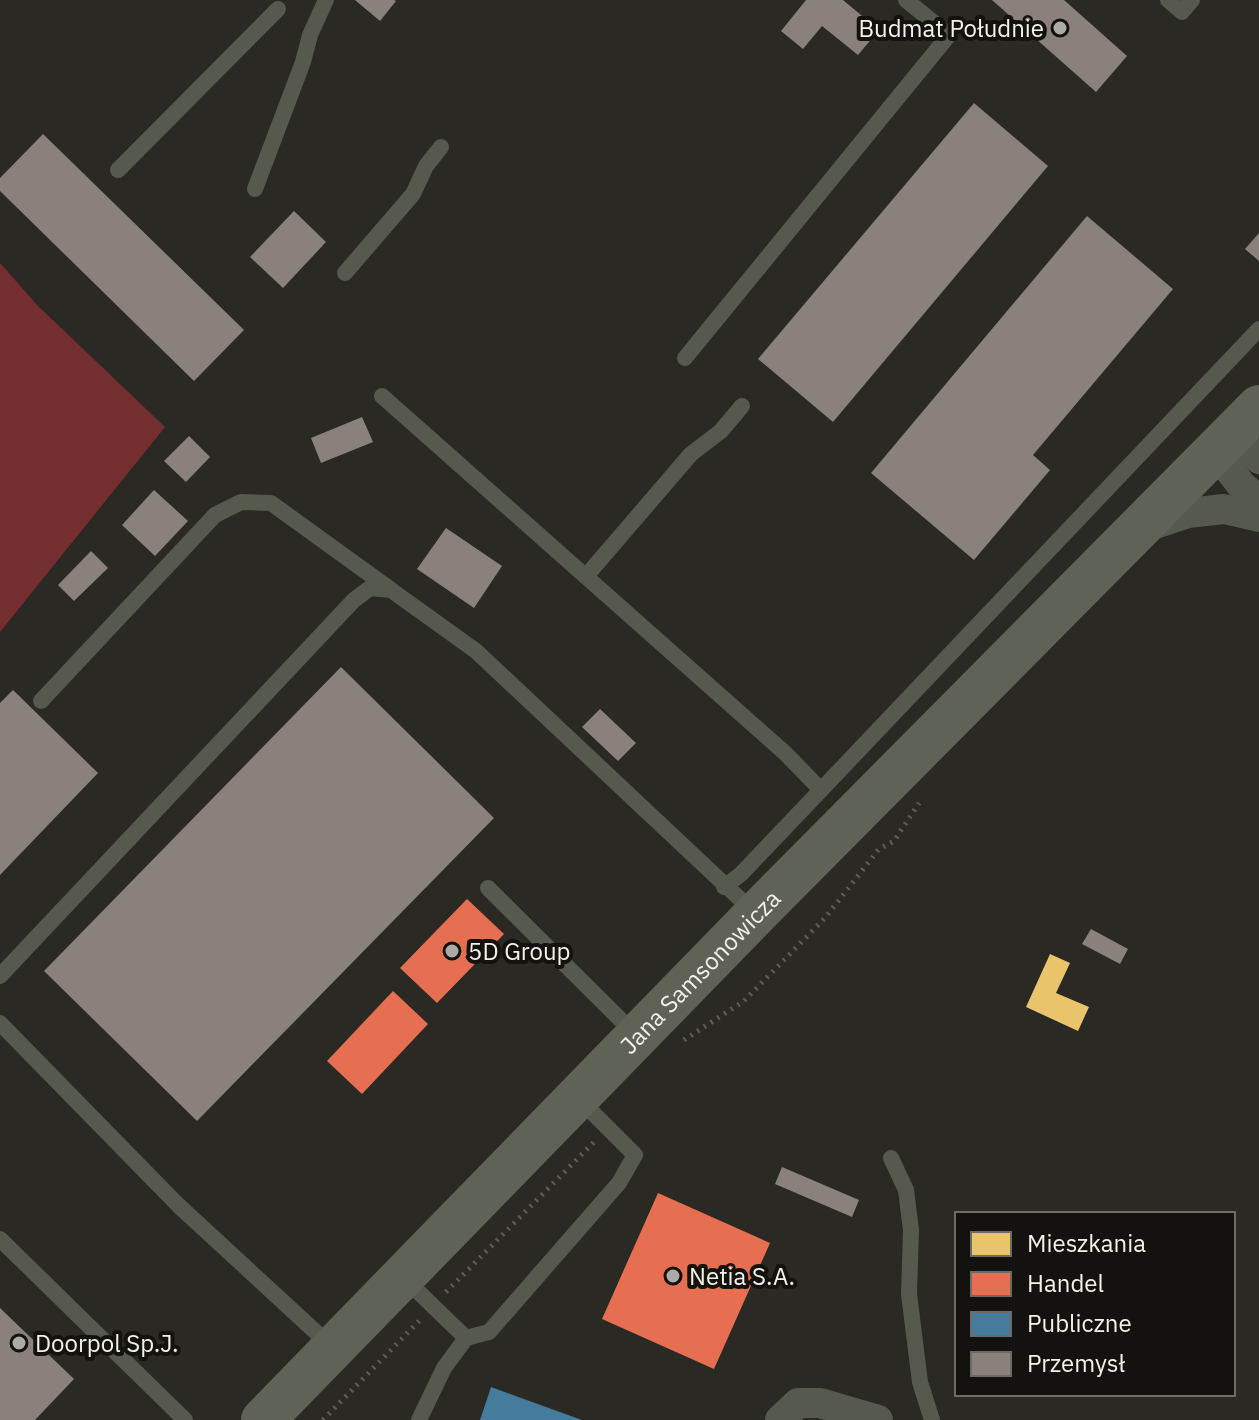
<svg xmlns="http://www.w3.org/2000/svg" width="1259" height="1420" viewBox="0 0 1259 1420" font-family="'IBM Plex Sans',sans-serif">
	<rect width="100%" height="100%" fill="#2a2924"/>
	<!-- green -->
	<path fill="#742e30" d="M0,263L38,306L165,427L0,632Z"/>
	<!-- homes -->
	<path fill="#e9c46a" d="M1050,954L1070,963L1056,993L1089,1007L1078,1031L1026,1007Z"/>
	<!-- shops -->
	<g fill="#e76f51">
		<path d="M467,899L504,934L437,1003L400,968Z"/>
		<path d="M393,991L428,1024L362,1094L327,1061Z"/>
		<path d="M658,1193L770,1243L714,1369L602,1319Z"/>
	</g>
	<!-- public -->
	<path fill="#457b9d" d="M491,1387L582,1420H480Z"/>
	<!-- industry -->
	<g fill="#8a817c">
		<path d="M355,0H394L396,1L380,21Z"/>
		<path d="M806,0H843L879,30L858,55L822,26L803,49L781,31Z"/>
		<path d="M992,0H1064L1127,56L1096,92Z"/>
		<path d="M974,103L1048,166L833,422L758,359Z"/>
		<path d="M43,134L244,330L194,381L0,191V178Z"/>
		<path d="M294,211L326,242L283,288L250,257Z"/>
		<path d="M1087,216L1173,289L1033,455L1050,470L974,560L871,473Z"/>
		<path d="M1259,233V261L1245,249Z"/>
		<path d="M362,417L373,442L321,463L311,438Z"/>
		<path d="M189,436L210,457L186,482L164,461Z"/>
		<path d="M154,490L188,521L155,556L122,525Z"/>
		<path d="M446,528L502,566L474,608L417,569Z"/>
		<path d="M91,551L108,568L74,601L58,585Z"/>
		<path d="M341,667L494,818L197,1121L44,971Z"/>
		<path d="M13,690L98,773L0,875V703Z"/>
		<path d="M600,709L636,743L618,761L582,727Z"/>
		<path d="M1091,929L1128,949L1120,964L1082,944Z"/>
		<path d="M782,1167L859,1200L852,1217L775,1184Z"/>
		<path d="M0,1308L74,1379L35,1420H0Z"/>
	</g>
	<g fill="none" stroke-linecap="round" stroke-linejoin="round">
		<!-- path -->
		<g stroke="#5d5f57" stroke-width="5" stroke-dasharray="2 6" stroke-linecap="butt">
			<path d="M684,1040L744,1001L825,918L879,849L894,841L919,803"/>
			<path d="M446,1292L596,1140"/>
			<path d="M323,1420L420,1320"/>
		</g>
		<!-- lane -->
		<g stroke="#55594e" stroke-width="16">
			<path d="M1168,0L1182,12L1192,0"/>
			<path d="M118,170L278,9"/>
			<path d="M255,189L303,62L310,35L326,0"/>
			<path d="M345,273L413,194L426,166L441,147"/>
			<path d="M685,358L949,35L906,0"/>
			<path d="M382,396L785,753L821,790"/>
			<path d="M587,575L691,454L721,431L742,406"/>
			<path d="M41,701L215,515L241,502L271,503L390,589"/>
			<path d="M724,887L741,874L821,790L1259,329"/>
			<path d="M488,888L637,1036"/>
			<path d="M0,976L354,600L370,588L391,590L476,651L756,914"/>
			<path d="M0,1023L178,1205L332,1347"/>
			<path d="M891,1158L906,1190L911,1230L909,1294L920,1382L932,1420"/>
			<path d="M0,1239L185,1420"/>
			<path d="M404,1278L466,1338"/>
			<path d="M419,1420L444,1368L466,1338L489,1332L619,1183L635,1155L579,1099"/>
		</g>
		<!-- street -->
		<g stroke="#55594e" stroke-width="30">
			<path d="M1231,436L1259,459"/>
			<path d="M1215,452L1242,486L1259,500"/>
			<path d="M1146,527L1188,513L1224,509L1259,517"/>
			<path d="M780,1420L798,1403H820L878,1420"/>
		</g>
		<!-- secondary -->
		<path stroke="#5f6355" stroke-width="44" id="s1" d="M263,1420L756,914L1259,407"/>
	</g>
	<!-- markers -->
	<g fill="#adaba5" stroke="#14120e" stroke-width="3">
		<circle cx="1060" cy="28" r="8"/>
		<circle cx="452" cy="951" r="8"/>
		<circle cx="673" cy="1276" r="8"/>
		<circle cx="19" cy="1343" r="8"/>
	</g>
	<g text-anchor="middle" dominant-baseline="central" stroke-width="8" stroke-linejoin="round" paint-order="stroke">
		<!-- poi labels -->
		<g font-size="24" fill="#f3f1ea" stroke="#14120e" text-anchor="start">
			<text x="1044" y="28" text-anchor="end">Budmat Południe</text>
			<text x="468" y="951">5D Group</text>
			<text x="689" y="1276">Netia S.A.</text>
			<text x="35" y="1343">Doorpol Sp.J.</text>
		</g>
		<!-- street labels -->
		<g font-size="24" fill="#f3f1ea" stroke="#14120e">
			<text stroke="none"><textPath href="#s1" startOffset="626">Jana Samsonowicza</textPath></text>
		</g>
	</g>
	<!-- legend -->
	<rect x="955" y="1212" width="280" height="184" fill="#14120e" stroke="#6d6b66" stroke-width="2"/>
	<rect x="971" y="1232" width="40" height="24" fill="#e9c46a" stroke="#6d6b66" stroke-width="2"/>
	<text x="1027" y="1252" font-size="24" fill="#f3f1ea">Mieszkania</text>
	<rect x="971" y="1272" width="40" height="24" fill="#e76f51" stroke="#6d6b66" stroke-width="2"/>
	<text x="1027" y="1292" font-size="24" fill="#f3f1ea">Handel</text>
	<rect x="971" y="1312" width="40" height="24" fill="#457b9d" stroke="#6d6b66" stroke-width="2"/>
	<text x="1027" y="1332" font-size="24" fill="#f3f1ea">Publiczne</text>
	<rect x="971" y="1352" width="40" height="24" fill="#8a817c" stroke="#6d6b66" stroke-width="2"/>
	<text x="1027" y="1372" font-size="24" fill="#f3f1ea">Przemysł</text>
</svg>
